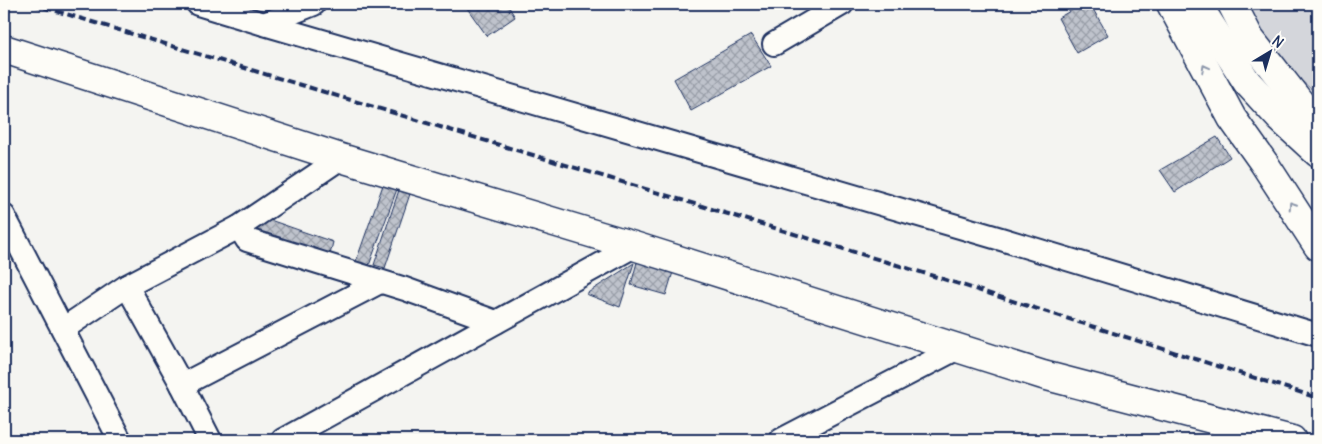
<svg xmlns="http://www.w3.org/2000/svg" width="1322" height="444" viewBox="0 0 1322 444" font-family="Delius,sans-serif">
	<defs>
		<pattern id="building-cross-hatch" width="8" height="8" patternUnits="userSpaceOnUse" patternTransform="scale(1.25)"><rect width="8" height="8" fill="#bfc3cc"/><path d="M0 0l8 8M0 8l8-8" fill="none" stroke="#9a9fa9"/></pattern>
	</defs>
	<rect width="100%" height="100%" fill="#f4f4f1"/>
	<filter id="ink" filterUnits="userSpaceOnUse"><feTurbulence type="fractalNoise" baseFrequency=".02" numOctaves="2"/><feDisplacementMap in="SourceGraphic" scale="10" xChannelSelector="R" yChannelSelector="G"/><feConvolveMatrix kernelMatrix="1 2 1 2 8 2 1 2 1" color-interpolation-filters="sRGB"/></filter>
	<g filter="url(#ink)">
		<!-- pitch -->
		<path fill="#d4d6db" stroke="#78829c" d="M1245,4H1318V95L1280,62L1256,23Z"/>
		<!-- building -->
		<g fill="url(#building-cross-hatch)" stroke="#1b2f5e">
			<path d="M464,4H507L515,17L487,36Z"/>
			<path d="M1082,4H1090L1108,35L1077,53L1058,18Z"/>
			<path d="M751,35L771,66L691,111L674,79Z"/>
			<path d="M1217,137L1230,157L1175,192L1160,170Z"/>
			<path d="M383,185L397,189L367,271L354,267Z"/>
			<path d="M399,190L410,194L385,268L374,265Z"/>
			<path d="M270,220L333,242L329,259L250,234Z"/>
			<path d="M637,262L673,272L666,295L631,285Z"/>
			<path d="M634,263L620,307L586,294Z"/>
		</g>
		<g fill="none" stroke-linecap="round" stroke-linejoin="round">
			<defs>
				<g id="minor">
					<path d="M198,4L264,24L1001,239L1318,335"/>
					<path d="M264,24L314,4"/>
					<path d="M774,44L842,4"/>
					<path d="M4,216L120,440"/>
					<path d="M239,227L247,240L405,289L496,322"/>
					<path d="M127,286L182,385L210,440"/>
					<path d="M63,329L127,286L239,227L341,158"/>
					<path d="M182,385L380,282"/>
					<path d="M283,440L634,246"/>
					<path d="M781,440L958,348"/>
				</g>
				<g id="tertiary">
					<path d="M1171,4L1232,118L1264,163L1318,246"/>
					<path d="M1232,4L1250,39L1301,104L1318,118"/>
					<path d="M4,49L341,158L634,246L1043,375L1292,440"/>
				</g>
				<path id="primary" d="M1199,4L1206,18L1247,82L1280,118L1318,153"/>
			</defs>
			<!-- minor casing -->
			<use href="#minor" stroke="#1b2f5e" stroke-width="26"/>
			<!-- tertiary casing -->
			<use href="#tertiary" stroke="#1b2f5e" stroke-width="31"/>
			<!-- primary casing -->
			<use href="#primary" stroke="#1b2f5e" stroke-width="31"/>
			<!-- minor -->
			<use href="#minor" stroke="#fdfcf7" stroke-width="22"/>
			<!-- tertiary -->
			<use href="#tertiary" stroke="#fdfcf7" stroke-width="28"/>
			<!-- primary -->
			<use href="#primary" stroke="#fdfcf7" stroke-width="28"/>
			<!-- rail -->
			<path stroke="#1b2f5e" stroke-width="4" stroke-dasharray="8 4" stroke-linecap="butt" d="M33,4L940,278L1318,398"/>
		</g>
		<!-- one-way arrows -->
		<defs><path id="oneway-chevron" d="M-2-3.5L2.5 0L-2 3.5" fill="none" stroke-width="1.6" stroke-linecap="round" stroke-linejoin="round" transform="scale(1.25)"/></defs>
		<g stroke="#8c96aa">
			<use href="#oneway-chevron" transform="translate(1205 68) rotate(-118)"/>
			<use href="#oneway-chevron" transform="translate(1292 205) rotate(-123)"/>
		</g>
	</g>
	<!-- margin -->
	<rect width="1322" height="444" fill="none" stroke="#fdfcf7" stroke-width="20"/>
	<rect x="10" y="10" width="1302" height="424" fill="none" stroke="#1b2f5e" stroke-width="2" filter="url(#ink)"/>
	<!-- north arrow -->
	<g transform="translate(1270 52) rotate(38)" stroke="#fdfcf7" stroke-width="4" paint-order="stroke">
	<path d="M0-4L9 19L0 12L-9 19Z" fill="#1b2f5e"/>
	<text y="-8" font-size="14" font-weight="bold" text-anchor="middle" fill="#1b2f5e">N</text>
	</g>
</svg>
